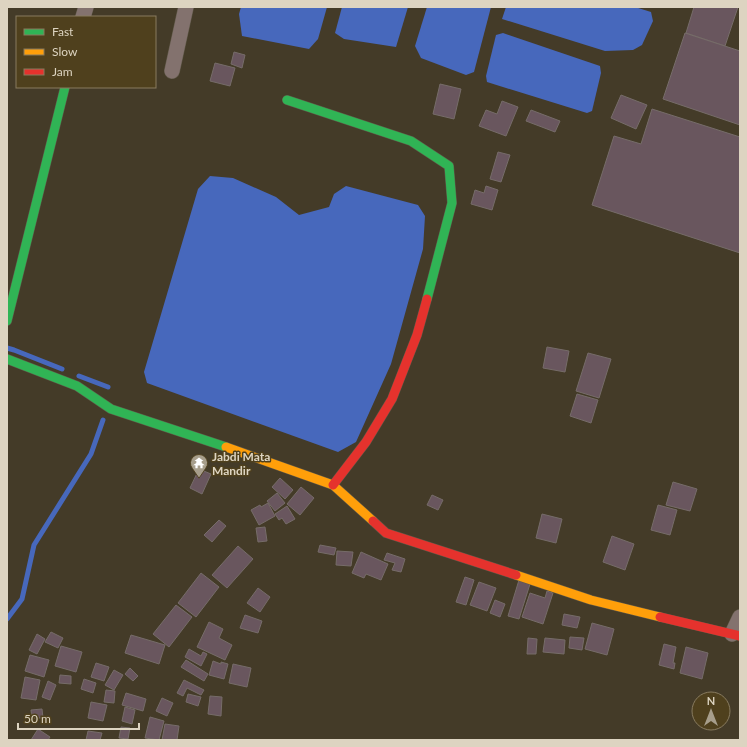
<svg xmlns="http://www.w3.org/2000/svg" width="747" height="747" viewBox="0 0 747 747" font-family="Lato,sans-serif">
	<rect width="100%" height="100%" fill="#443b28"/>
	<!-- water -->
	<g fill="#4768bc">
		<path d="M241,7H327L318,39L309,49L242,36L239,14Z"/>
		<path d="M342,7H408L396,47L344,39L335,33Z"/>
		<path d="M427,7H491L474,72L466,75L421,58L415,46Z"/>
		<path d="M506,7H635L651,12L653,21L642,45L633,50L605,51L502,19Z"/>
		<path d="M503,33L600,66L601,73L592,111L587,113L487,82L486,76L496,35Z"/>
		<path d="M210,176L233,178L276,197L299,215L329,207L334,194L346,186L418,205L425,216L423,249L391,364L356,442L338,452L147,383L144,372L198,189Z"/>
	</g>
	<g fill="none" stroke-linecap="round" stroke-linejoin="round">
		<!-- stream -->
		<g stroke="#4768bc" stroke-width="5">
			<path d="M7,348L14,350L62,369"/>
			<path d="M79,376L108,387"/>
			<path d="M7,619L22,599L34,545L91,454L103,420"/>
		</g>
	</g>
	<!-- building -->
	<g fill="#69565e" stroke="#766c69">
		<path d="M694,7H738L725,46L686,33Z"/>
		<path d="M685,33L740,51V125L663,99Z"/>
		<path d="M234,52L245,55L242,68L231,64Z"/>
		<path d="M215,63L235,68L230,86L210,81Z"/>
		<path d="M440,84L461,89L454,119L433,114Z"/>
		<path d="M621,95L647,105L636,129L611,118Z"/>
		<path d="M502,101L518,107L506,136L479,126L486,110L497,114Z"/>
		<path d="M652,109L740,137V253L592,205L614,136L641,144Z"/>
		<path d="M531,110L560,121L555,132L526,121Z"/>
		<path d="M498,152L510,155L501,182L490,179Z"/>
		<path d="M486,186L498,190L492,210L471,204L475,190L484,193Z"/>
		<path d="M547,347L569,351L565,372L543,368Z"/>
		<path d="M588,353L611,359L599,398L576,391Z"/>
		<path d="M577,394L598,400L591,423L570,416Z"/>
		<path d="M199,469L211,474L202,494L190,488Z"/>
		<path d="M280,478L293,490L285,499L272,487Z"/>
		<path d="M673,482L697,489L690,511L666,505Z"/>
		<path d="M301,487L314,498L300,515L287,504Z"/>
		<path d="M277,493L285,503L275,511L267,501Z"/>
		<path d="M432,495L443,500L438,510L427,505Z"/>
		<path d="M268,503L275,516L259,525L251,510L260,505L261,507Z"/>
		<path d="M658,505L677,510L670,535L651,530Z"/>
		<path d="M287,506L295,519L286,524L282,518L279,520L275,514Z"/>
		<path d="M542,514L562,519L556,543L536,538Z"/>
		<path d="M219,520L226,526L212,542L204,535Z"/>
		<path d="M265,527L267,541L258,542L256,528Z"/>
		<path d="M612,536L634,544L625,570L603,562Z"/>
		<path d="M320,545L336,548L334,555L318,552Z"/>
		<path d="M238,546L253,559L227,588L212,575Z"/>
		<path d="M337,551L353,552L351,566L336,565Z"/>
		<path d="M361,552L388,564L381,580L366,574L364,578L352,573Z"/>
		<path d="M387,553L405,559L401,572L392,570L395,563L384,560Z"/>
		<path d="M201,573L219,587L196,617L178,603Z"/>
		<path d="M465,577L474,580L466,605L456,602Z"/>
		<path d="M519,580L530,584L519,619L508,616Z"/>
		<path d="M479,582L496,588L487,611L470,605Z"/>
		<path d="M258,588L270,597L260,612L247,603Z"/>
		<path d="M547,591L553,593L543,624L522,617L530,593L545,598Z"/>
		<path d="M495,600L505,604L500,617L490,613Z"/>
		<path d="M176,605L192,617L169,647L153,634Z"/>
		<path d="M564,614L580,617L577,628L562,625Z"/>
		<path d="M245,615L262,621L258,633L240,628Z"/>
		<path d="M209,622L223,629L219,638L232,645L225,660L197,647Z"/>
		<path d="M592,623L614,629L607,655L585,649Z"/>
		<path d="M51,632L63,638L58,648L45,642Z"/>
		<path d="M37,634L45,639L37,654L29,650Z"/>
		<path d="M131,635L165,645L159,664L125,653Z"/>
		<path d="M570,637L584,638L582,650L569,648Z"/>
		<path d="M528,638L537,639L536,654H527Z"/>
		<path d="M545,638L565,640L564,654L543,652Z"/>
		<path d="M664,644L676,647L673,663H675L674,669L659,665Z"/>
		<path d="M61,646L82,652L76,672L55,666Z"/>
		<path d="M686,647L708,653L702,679L680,673Z"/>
		<path d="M189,649L201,656L203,652L207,654L201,666L185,657Z"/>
		<path d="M30,655L49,660L44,677L25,671Z"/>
		<path d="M186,660L208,674L204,681L181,667Z"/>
		<path d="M213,661L221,664V662L228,664L224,679L209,675Z"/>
		<path d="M96,663L109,667L104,681L91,677Z"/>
		<path d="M233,664L251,668L247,687L229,683Z"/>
		<path d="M130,668L138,676L133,681L125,674Z"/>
		<path d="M114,670L123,675L114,690L105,685Z"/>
		<path d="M60,675L71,676V684L59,683Z"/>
		<path d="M25,677L40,680L36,700L21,698Z"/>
		<path d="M84,679L96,683L93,693L81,689Z"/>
		<path d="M184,680L204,690L201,695L187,688L183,696L177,693Z"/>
		<path d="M48,681L56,685L50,700L42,697Z"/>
		<path d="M106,690L115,691L114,703L104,702Z"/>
		<path d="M126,693L146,699L143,711L122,705Z"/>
		<path d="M188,694L201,697L198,706L186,702Z"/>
		<path d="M210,696L222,697L221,716L208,714Z"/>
		<path d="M162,698L173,703L167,716L156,711Z"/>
		<path d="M91,702L107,705L103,721L88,718Z"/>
		<path d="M125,707L135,710L132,724L122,721Z"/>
		<path d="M42,709L43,718H32L31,710Z"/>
		<path d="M150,717L164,721L159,740L145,738Z"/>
		<path d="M165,724L179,726L177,740H162Z"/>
		<path d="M121,727L130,728L128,739L119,738Z"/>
		<path d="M38,729L50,737L48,740H31Z"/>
		<path d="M88,731L102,733L100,740H86Z"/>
	</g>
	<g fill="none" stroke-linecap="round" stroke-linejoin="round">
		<defs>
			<g id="street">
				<path d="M83,17L86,7"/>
				<path d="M172,71L186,7"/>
				<path d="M732,634L740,617"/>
			</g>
			<g id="fast">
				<path d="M287,100L411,141L449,166L452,203L427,299"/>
				<path d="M7,321L65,87"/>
				<path d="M7,359L77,386L111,409L226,447"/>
			</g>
			<g id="slow">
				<path d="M226,447L333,485L373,521"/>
				<path d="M516,575L591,600L660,617"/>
			</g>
			<g id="jam">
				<path d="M333,485L366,442L392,399L417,335L427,299"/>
				<path d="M373,521L386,533L516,575"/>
				<path d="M660,617L740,636"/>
			</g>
		</defs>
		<!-- street casing -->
		<use href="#street" stroke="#605949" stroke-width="16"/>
		<!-- fast casing -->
		<use href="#fast" stroke="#605949" stroke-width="10"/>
		<!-- slow casing -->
		<use href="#slow" stroke="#605949" stroke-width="10"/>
		<!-- jam casing -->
		<use href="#jam" stroke="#605949" stroke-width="10"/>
		<!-- street -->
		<use href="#street" stroke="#83726e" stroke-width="15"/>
		<!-- fast -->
		<use href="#fast" stroke="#30b455" stroke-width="9"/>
		<!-- slow -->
		<use href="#slow" stroke="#ff9f0a" stroke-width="9"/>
		<!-- jam -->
		<use href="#jam" stroke="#e5322d" stroke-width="9"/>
	</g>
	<!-- icons -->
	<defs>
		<symbol id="temple-pin" viewBox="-11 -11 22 30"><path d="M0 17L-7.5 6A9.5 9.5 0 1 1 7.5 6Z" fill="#a79e8b" stroke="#4f401d"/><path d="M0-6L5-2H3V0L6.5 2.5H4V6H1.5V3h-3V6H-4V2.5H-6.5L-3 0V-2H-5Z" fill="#fff"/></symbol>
	</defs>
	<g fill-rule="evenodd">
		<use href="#temple-pin" x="189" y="453" width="20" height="27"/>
	</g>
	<g text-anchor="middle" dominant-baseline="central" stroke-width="3" stroke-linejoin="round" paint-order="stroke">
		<!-- poi labels -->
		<g font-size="12" font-weight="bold" fill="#ddd4c1" stroke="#4f401d" text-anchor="start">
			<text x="212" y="456">Jabdi Mata<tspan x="212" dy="14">Mandir</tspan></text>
		</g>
	</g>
	<!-- border -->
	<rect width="747" height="747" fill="none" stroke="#ddd4c1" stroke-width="16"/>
	<!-- legend -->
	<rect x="16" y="16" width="140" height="72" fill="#4f401d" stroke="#887b5f"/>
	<rect x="24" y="29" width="20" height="6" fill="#30b455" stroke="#887b5f"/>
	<text x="52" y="36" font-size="12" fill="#ddd4c1">Fast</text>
	<rect x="24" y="49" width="20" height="6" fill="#ff9f0a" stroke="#887b5f"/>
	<text x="52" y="56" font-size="12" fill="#ddd4c1">Slow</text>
	<rect x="24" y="69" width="20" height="6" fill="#e5322d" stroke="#887b5f"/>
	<text x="52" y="76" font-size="12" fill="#ddd4c1">Jam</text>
	<!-- north arrow -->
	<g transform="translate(711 711)"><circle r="19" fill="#4f401d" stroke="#887b5f"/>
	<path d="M0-3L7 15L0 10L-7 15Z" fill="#a79e8b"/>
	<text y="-6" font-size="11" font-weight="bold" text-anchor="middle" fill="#ddd4c1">N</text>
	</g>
	<!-- scale -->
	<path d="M18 723v6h121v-6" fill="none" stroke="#ddd4c1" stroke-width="2"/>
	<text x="24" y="723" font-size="12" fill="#ddd4c1" stroke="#4f401d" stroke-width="3" paint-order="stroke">50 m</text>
</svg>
